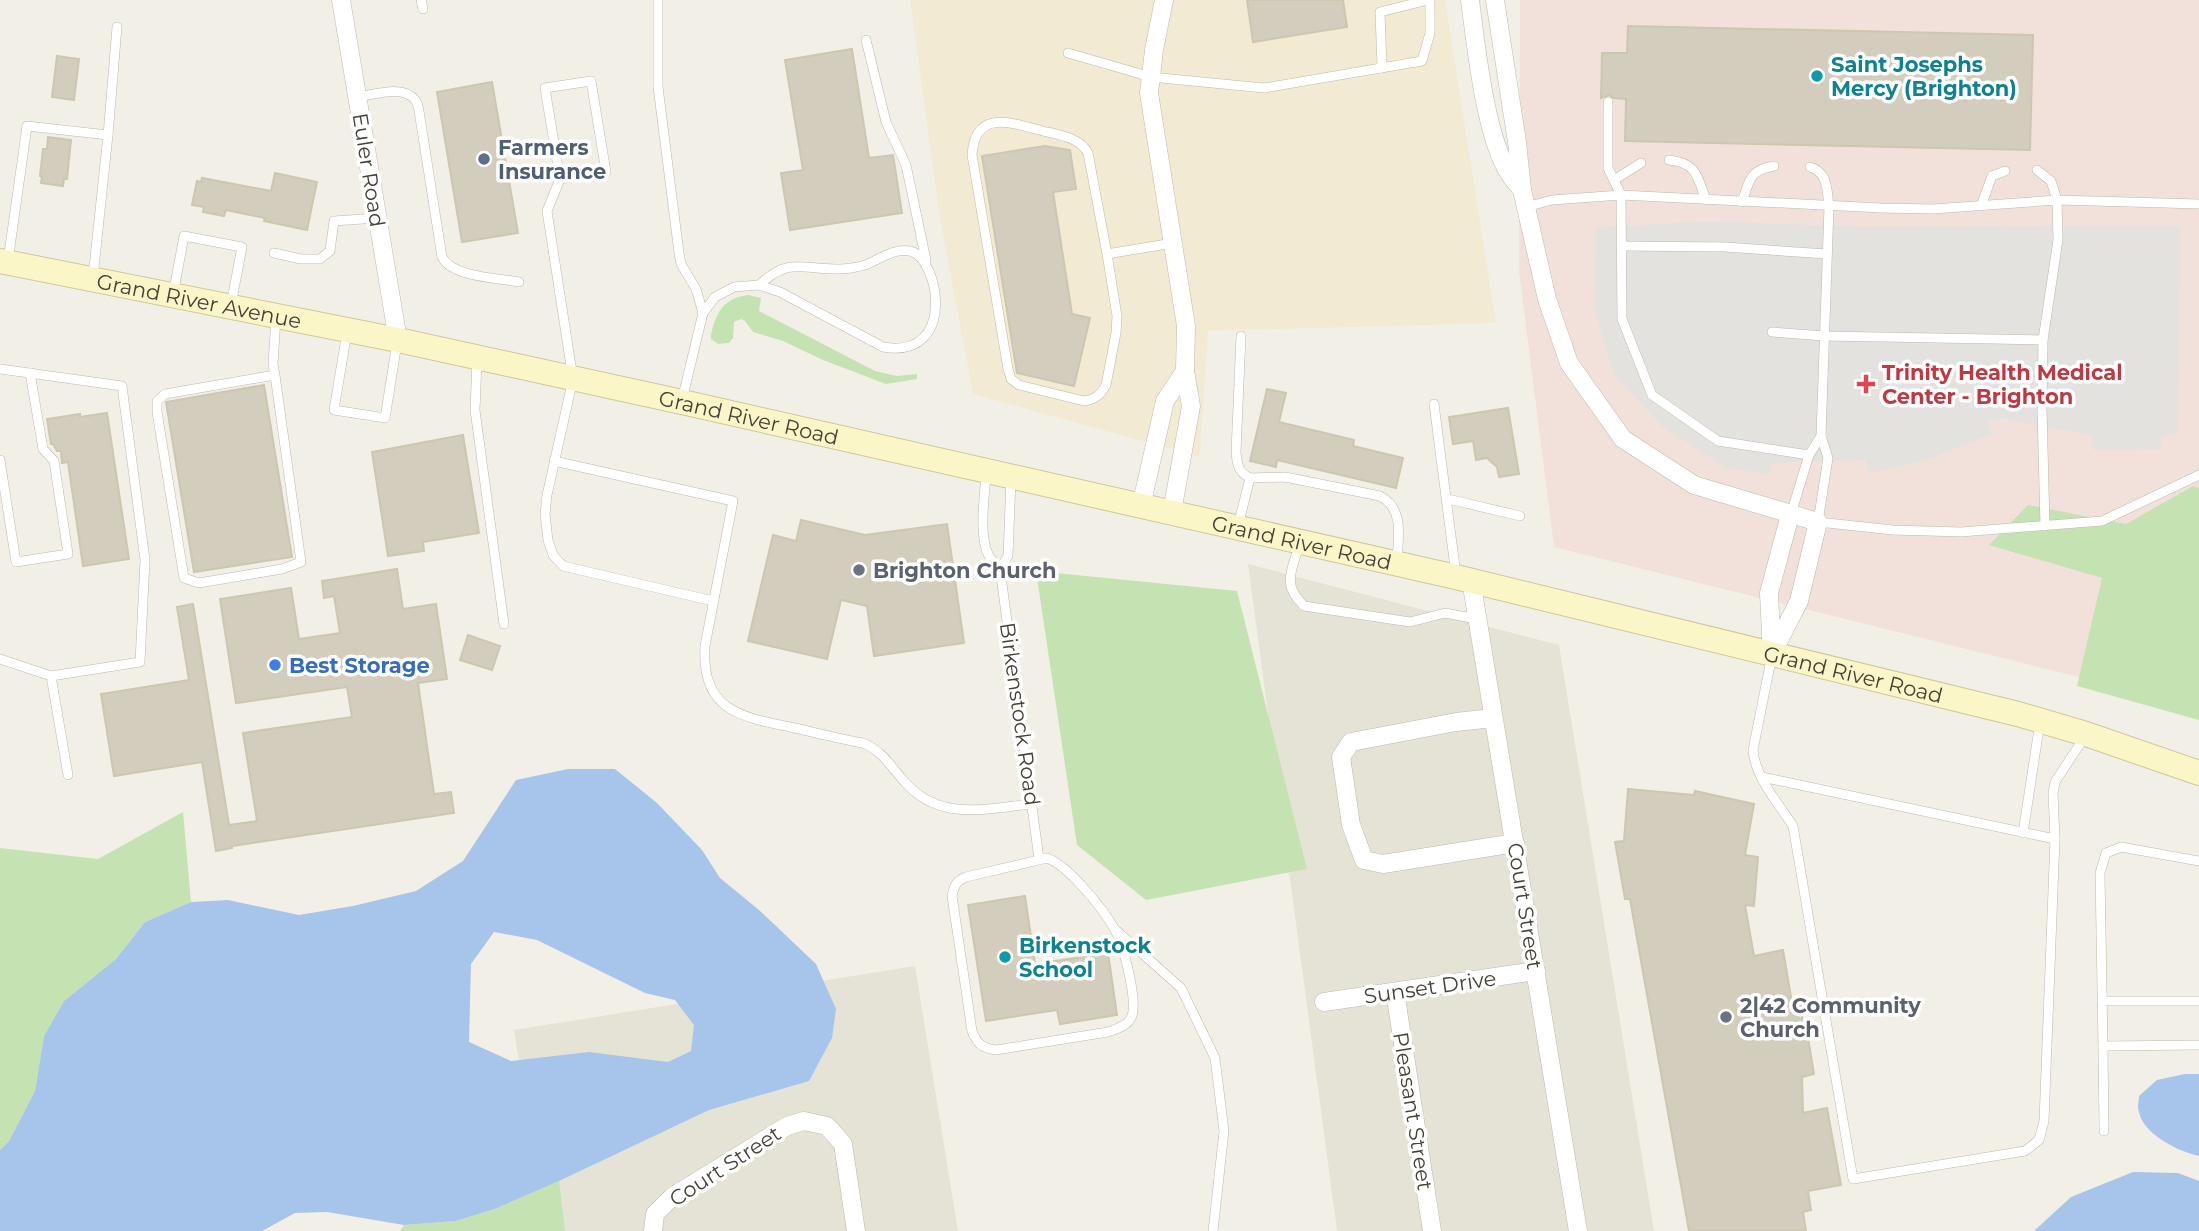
<svg xmlns="http://www.w3.org/2000/svg" width="2199" height="1231" viewBox="0 0 2199 1231" font-family="Montserrat,sans-serif">
	<rect width="100%" height="100%" fill="#f2f0e6"/>
	<!-- residential -->
	<g fill="#e5e3d5">
		<path d="M1248,564L1559,645L1654,1231H1337Z"/>
		<path d="M915,966L958,1231H546L514,1030Z"/>
	</g>
	<!-- commercial -->
	<path fill="#f2ead3" d="M910,0H1445L1496,323L1208,331L1200,457L973,394L940,219Z"/>
	<!-- medical -->
	<path fill="#f2e1db" d="M1520,0H2199V496L2087,679L1554,547L1519,272Z"/>
	<!-- green -->
	<g fill="#c5e3b2">
		<path d="M748,295L761,298L759,311L875,371L897,376L917,374V379L886,384L823,360L783,341L753,332L745,321L741,319L734,322L733,338L729,343L718,344L711,339V335C716,312 724,298 748,295Z"/>
		<path d="M2193,486L2199,488V720L2077,686L2102,578L1989,545L2028,505L2126,524Z"/>
		<path d="M1036,571L1237,591L1307,869L1146,900L1077,845Z"/>
		<path d="M183,812L191,902L145,922L116,959L64,1001L44,1036L35,1091L9,1141L0,1150V848L98,859Z"/>
		<path d="M559,1181L565,1231H400L404,1225L456,1221L495,1209Z"/>
	</g>
	<!-- parking -->
	<path fill="#e3e2de" d="M1706,221L1867,227L2180,226L2178,433L2161,436V449L2093,450L2092,435L1999,418L1988,422L1992,434L1929,459L1870,473L1865,460L1772,463L1769,475L1725,467L1662,426L1614,374L1594,309L1596,228Z"/>
	<!-- water -->
	<g fill="#a7c4ea" fill-rule="evenodd">
		<path d="M568,769H615L657,803L702,850L720,878L759,910L816,964L836,1009L832,1038L809,1081L709,1110L559,1181L495,1209L456,1221L404,1225L327,1212L295,1213L262,1231H0V1150L9,1141L35,1091L44,1036L64,1001L116,959L145,922L191,902L228,900L299,915L353,906L416,891L463,861L516,780ZM494,932L537,940L645,993L675,1000L694,1025L691,1051L668,1062L589,1052L511,1061L469,1042L471,964Z"/>
		<path d="M2185,1074H2199V1156C2179,1152 2143,1134 2139,1112C2137,1107 2139,1101 2139,1096L2157,1080Z"/>
		<path d="M2133,1172L2178,1173L2199,1181V1231H2034L2071,1197Z"/>
	</g>
	<!-- building -->
	<g fill="#d2cdbd" stroke="#cdc6b0" stroke-width="2">
		<path d="M1247,0H1343L1347,27L1253,42Z"/>
		<path d="M1628,26L2033,35L2030,150L1625,141L1626,99L1614,98L1609,95L1601,98L1602,53H1627Z"/>
		<path d="M852,49L869,158L893,155L902,213L790,230L781,173L803,170L785,60Z"/>
		<path d="M57,56L79,59L74,100L52,97Z"/>
		<path d="M492,82L518,233L462,242L437,92Z"/>
		<path d="M48,137L71,140L67,179H64L63,186L41,183L42,177L40,176L43,149H47Z"/>
		<path d="M1045,146L1070,150L1076,189L1053,192L1072,314L1090,318L1074,386L1017,373L982,156Z"/>
		<path d="M275,173L317,182L307,230L264,221L265,218L226,210L224,216L203,212L204,207L192,205L197,181L201,182L202,178L271,191Z"/>
		<path d="M264,385L292,557L194,572L166,402Z"/>
		<path d="M1267,389L1286,393L1279,422L1354,440L1353,446L1403,458L1396,488L1277,460L1276,467L1250,461Z"/>
		<path d="M1508,408L1519,474L1499,477L1497,467L1487,458L1476,460L1473,441L1453,444L1449,417Z"/>
		<path d="M107,413L129,559L83,566L68,462L62,463L61,451H57L53,444H51L47,419L80,414V417Z"/>
		<path d="M463,435L479,533L423,542L424,551L388,556L372,452Z"/>
		<path d="M801,520L865,535L947,524L964,643L874,656L867,606L841,600L827,659L748,641L773,535L796,541Z"/>
		<path d="M397,569L403,609L436,604L447,679L418,683L434,794L451,792L454,813L232,846V848L216,851L202,762L114,776L101,694L189,680L177,607L193,604L229,825L257,821L243,733L352,717L347,687L236,703L220,599L291,588L299,639L340,633L334,596L324,598L322,581Z"/>
		<path d="M468,635L500,646L492,670L460,660Z"/>
		<path d="M1628,789L1694,795L1695,791L1754,804L1745,855L1758,857L1754,906L1745,905L1754,956L1783,950L1792,1003H1801L1803,1026H1806L1814,1074L1802,1077L1803,1113L1827,1108L1841,1185L1808,1191L1811,1210L1803,1212L1806,1231H1689L1630,899H1625L1615,842L1624,841Z"/>
		<path d="M1025,896L1035,964L1108,953L1117,1015L1060,1024L1057,1010L986,1021L968,905Z"/>
	</g>
	<g fill="none" stroke-linecap="round" stroke-linejoin="round">
		<defs>
			<g id="service">
				<path d="M421,0L423,9"/>
				<path d="M658,0V87L679,253L681,264L696,289L703,313"/>
				<path d="M866,40L886,122L906,165L926,260"/>
				<path d="M1068,53L1151,77L1264,88L1422,61L1430,33V0"/>
				<path d="M1382,68L1380,12L1428,0"/>
				<path d="M357,97C373,95 404,84 415,100C418,103 418,107 419,111L442,257C452,277 497,278 519,282"/>
				<path d="M1608,102V168L1621,195L1622,319L1652,395L1718,441L1809,455"/>
				<path d="M108,135L117,27"/>
				<path d="M1669,160C1697,163 1697,176 1706,200"/>
				<path d="M1810,167C1828,172 1827,190 1829,207L1821,436"/>
				<path d="M2037,170L2051,181L2057,200L2199,204"/>
				<path d="M560,179L606,172L591,81L545,88L560,179L547,211L573,379L547,495L545,514L548,540L553,555L563,566L713,601"/>
				<path d="M1614,180L1641,163"/>
				<path d="M1742,202C1750,180 1749,170 1774,166"/>
				<path d="M1981,206L1992,176L2005,171"/>
				<path d="M1526,207L1552,200L1621,195L1881,208L1933,209L2057,200L2058,240L2043,340L2042,408L2045,526"/>
				<path d="M1622,246L1725,247L1827,254"/>
				<path d="M274,253L301,259H320L330,251L334,221L377,218"/>
				<path d="M1107,254L1117,316L1116,333L1106,385C1100,396 1095,399 1084,401L1019,385L1011,379L1008,369L972,155C975,110 1009,122 1039,130C1057,135 1079,136 1088,153L1107,254L1173,243"/>
				<path d="M8,261L27,126L108,135L93,277"/>
				<path d="M173,295L184,236L242,247L231,305"/>
				<path d="M347,332L334,410L385,418L397,343"/>
				<path d="M1772,332L1824,336L2043,340"/>
				<path d="M1241,336L1236,452C1237,464 1238,472 1250,478"/>
				<path d="M477,360L475,410L504,624"/>
				<path d="M0,369L122,386L145,560L140,662L51,676L0,659"/>
				<path d="M275,375L165,394L157,401V412L184,578L199,583L282,569L301,562L275,375L273,364L276,318"/>
				<path d="M682,400L703,313L715,297L734,287L759,285L780,292L883,347C958,360 939,257 910,251C893,248 881,259 865,265C858,267 847,269 839,269C802,270 791,256 759,285"/>
				<path d="M1434,404L1456,575"/>
				<path d="M0,460L16,562L68,554L54,461L43,449L30,373"/>
				<path d="M554,461L733,501L705,646C701,712 742,717 795,728C817,733 840,739 863,743C882,751 890,765 903,780C938,822 984,809 1031,804"/>
				<path d="M986,472C985,495 978,536 989,556C992,561 997,565 1000,569L1039,859"/>
				<path d="M1448,499L1520,516"/>
				<path d="M1791,514L1809,455L1821,436L1828,458L1818,522L1893,530L1961,532L2102,521L2199,475"/>
				<path d="M1238,526L1250,478L1285,477L1380,496C1405,509 1398,538 1397,562"/>
				<path d="M1300,543C1292,570 1281,584 1304,606L1410,622L1445,613L1477,619"/>
				<path d="M1000,569L1008,556L1011,479"/>
				<path d="M51,676L68,775"/>
				<path d="M1762,777L2055,839L2044,1121L2039,1140L2025,1151L1853,1179L1793,826C1778,803 1755,777 1753,750L1772,655"/>
				<path d="M2023,833L2040,722"/>
				<path d="M2055,839L2053,793L2055,782L2086,735"/>
				<path d="M1047,858C1068,865 1103,909 1114,928C1123,943 1139,1003 1131,1018C1127,1026 1116,1029 1108,1032L996,1050C982,1048 977,1044 972,1031L952,896C954,886 956,881 966,877Z"/>
				<path d="M2199,861L2121,847L2106,853L2100,873L2103,1046L2199,1045"/>
				<path d="M1117,931L1181,988L1215,1058L1224,1131L1213,1231"/>
				<path d="M2102,1001H2199"/>
				<path d="M2103,1046L2104,1131"/>
			</g>
			<g id="minor">
				<path d="M341,0L398,340"/>
				<path d="M1164,0L1154,50L1149,93L1186,326L1185,371L1191,406L1172,512"/>
				<path d="M1470,0C1476,45 1485,136 1509,173C1512,179 1518,184 1522,190"/>
				<path d="M1495,0L1517,142L1522,190L1547,299L1569,363L1623,439L1694,485L1818,522L1799,601L1772,654L1769,593L1790,515"/>
				<path d="M1141,506L1165,401L1185,371"/>
				<path d="M1471,580L1578,1231"/>
				<path d="M1493,718L1456,722L1351,742L1341,757L1351,825L1364,860L1383,864L1515,843"/>
				<path d="M1395,992L1432,1231"/>
				<path d="M1324,1002L1536,971"/>
				<path d="M653,1231L655,1214L672,1197L787,1126L804,1121L827,1126L843,1144L856,1231"/>
			</g>
			<g id="secondary">
				<path id="s1" d="M0,261L398,340L682,402L1456,577L2018,714L2086,734L2199,773"/>
			</g>
		</defs>
		<!-- service casing -->
		<use href="#service" stroke="#bcb9aa" stroke-width="10"/>
		<!-- minor casing -->
		<use href="#minor" stroke="#bcb9aa" stroke-width="19"/>
		<!-- secondary casing -->
		<use href="#secondary" stroke="#cec899" stroke-width="26"/>
		<!-- service -->
		<use href="#service" stroke="#fff" stroke-width="9"/>
		<!-- minor -->
		<use href="#minor" stroke="#fff" stroke-width="18"/>
		<!-- secondary -->
		<use href="#secondary" stroke="#faf6c8" stroke-width="24"/>
	</g>
	<!-- markers -->
	<g fill="#0f9aa8" stroke="#fff" stroke-width="2.5">
		<circle cx="1817" cy="76" r="7"/>
		<circle cx="1005" cy="957" r="7"/>
	</g>
	<circle fill="#5c6f8a" stroke="#fff" stroke-width="2.5" cx="484" cy="159" r="7"/>
	<path fill="#e0444e" stroke="#fff" stroke-width="2.5" d="M1862.5 373.5h7v7h7v7h-7v7h-7v-7h-7v-7h7z"/>
	<g fill="#6b7280" stroke="#fff" stroke-width="2.5">
		<circle cx="859" cy="570" r="7"/>
		<circle cx="1726" cy="1017" r="7"/>
	</g>
	<circle fill="#3f7fe0" stroke="#fff" stroke-width="2.5" cx="275" cy="665" r="7"/>
	<g text-anchor="middle" dominant-baseline="central" stroke-width="7" stroke-linejoin="round" paint-order="stroke">
		<!-- culture labels -->
		<g font-size="21" font-weight="bold" fill="#0d838f" stroke="#fff" text-anchor="start">
			<text x="1831" y="64">Saint Josephs<tspan x="1831" dy="24">Mercy (Brighton)</tspan></text>
			<text x="1019" y="945">Birkenstock<tspan x="1019" dy="24">School</tspan></text>
		</g>
		<!-- service labels -->
		<g font-size="21" font-weight="bold" fill="#4e5e75" stroke="#fff" text-anchor="start">
			<text x="498" y="147">Farmers<tspan x="498" dy="24">Insurance</tspan></text>
		</g>
		<!-- street labels -->
		<g font-size="21" fill="#444136" stroke="#fff">
			<text transform="translate(369 170) rotate(81)">Euler Road</text>
			<text stroke="none"><textPath href="#s1" startOffset="203">Grand River Avenue</textPath></text>
			<text stroke="none"><textPath href="#s1" startOffset="765">Grand River Road</textPath></text>
			<text stroke="none"><textPath href="#s1" startOffset="1332">Grand River Road</textPath></text>
			<text stroke="none"><textPath href="#s1" startOffset="1899">Grand River Road</textPath></text>
			<text transform="translate(1020 714) rotate(82)">Birkenstock Road</text>
			<text transform="translate(1525 906) rotate(81)">Court Street</text>
			<text transform="translate(1430 987) rotate(-8)">Sunset Drive</text>
			<text transform="translate(1413 1111) rotate(81)">Pleasant Street</text>
			<text transform="translate(725 1166) rotate(-33)">Court Street</text>
		</g>
		<!-- health labels -->
		<g font-size="21" font-weight="bold" fill="#be3a42" stroke="#fff" text-anchor="start">
			<text x="1882" y="372">Trinity Health Medical<tspan x="1882" dy="24">Center - Brighton</tspan></text>
		</g>
		<!-- worship labels -->
		<g font-size="21" font-weight="bold" fill="#5b616d" stroke="#fff" text-anchor="start">
			<text x="873" y="570">Brighton Church</text>
			<text x="1740" y="1005">2|42 Community<tspan x="1740" dy="24">Church</tspan></text>
		</g>
		<!-- shop labels -->
		<g font-size="21" font-weight="bold" fill="#366cbe" stroke="#fff" text-anchor="start">
			<text x="289" y="665">Best Storage</text>
		</g>
	</g>
</svg>
